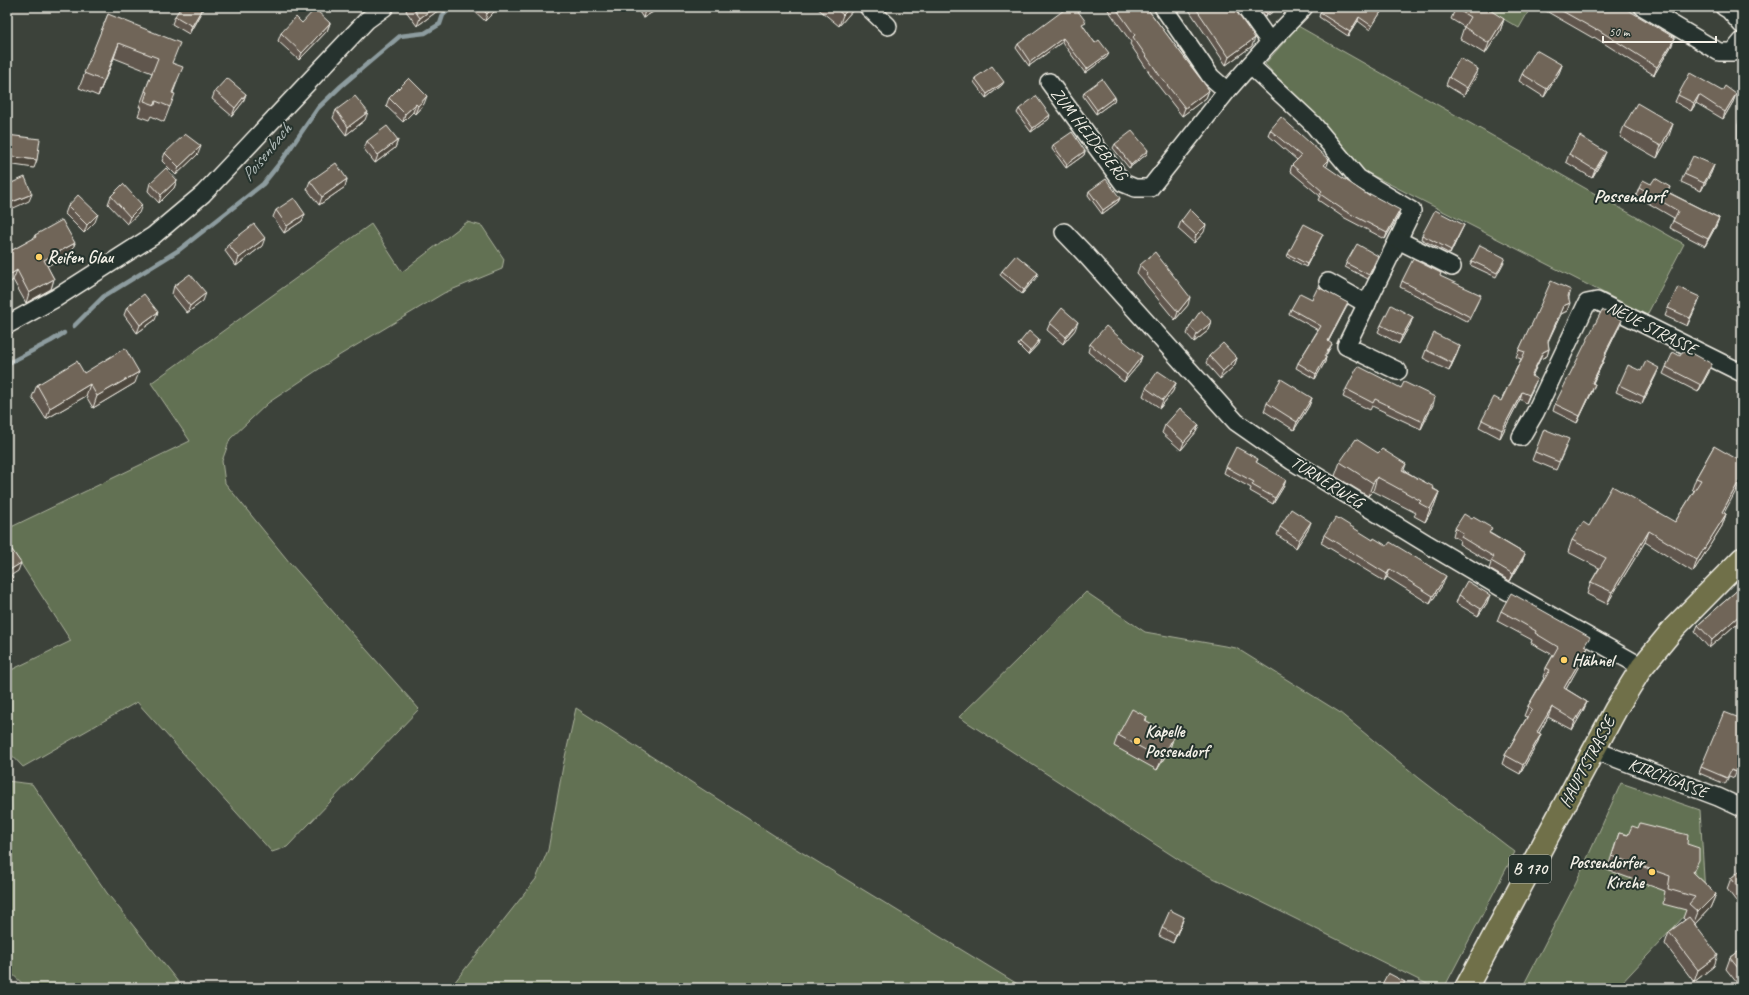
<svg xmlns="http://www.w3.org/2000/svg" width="1749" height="995" viewBox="0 0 1749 995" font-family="Caveat,sans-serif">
	<rect width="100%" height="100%" fill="#3c423a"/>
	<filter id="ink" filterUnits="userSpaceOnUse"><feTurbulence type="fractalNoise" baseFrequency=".025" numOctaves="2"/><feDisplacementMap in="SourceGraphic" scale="8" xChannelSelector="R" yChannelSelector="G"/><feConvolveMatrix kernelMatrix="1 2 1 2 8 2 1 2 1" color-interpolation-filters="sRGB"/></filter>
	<g filter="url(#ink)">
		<!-- green -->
		<g fill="#627152" stroke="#abb19d">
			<path d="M1483,7H1531L1519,28Z"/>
			<path d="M1298,26L1684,244L1647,315L1362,170L1265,64Z"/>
			<path d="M467,222L482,226L504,259L502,269L444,293L340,355L268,403L230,439L222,461L225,483L290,563L419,709L287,847L272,852L137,702L23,767L7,750V672L71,641L7,542V529L190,441L151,383L371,224L402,272Z"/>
			<path d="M1086,592L1145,632L1236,648L1339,712L1419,778L1515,852L1444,988H1435L1187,865L959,717Z"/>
			<path d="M576,708L775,836L1024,988H450L536,879L548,850L563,766Z"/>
			<path d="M7,781L32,784L107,893L183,988H27L7,969Z"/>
			<path d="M1621,783L1700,810L1705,894L1617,988H1522L1576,883Z"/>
		</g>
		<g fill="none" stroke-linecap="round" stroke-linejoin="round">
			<!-- stream -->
			<g stroke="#8d9c9f" stroke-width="4.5">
				<path d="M74,326L103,297L179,250L263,184L283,159L318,108L341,86L400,36L425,33L440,24L443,15L452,7"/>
				<path d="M7,364L51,341L64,333"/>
			</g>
			<defs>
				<g id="minor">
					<path d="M868,7L888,26"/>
					<path d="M1163,7L1211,77L1227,91"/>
					<path d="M1245,7L1270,42"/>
					<path d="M1643,7L1719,52H1733L1742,41"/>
					<path d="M1724,7L1729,10L1742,25"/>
					<path d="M1250,65L1312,123L1358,178L1412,211L1346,346L1398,371"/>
					<path d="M1049,82L1123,183L1135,188H1150L1227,91L1270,42L1304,7"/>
					<path d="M1064,232L1086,255L1236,422L1292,461L1424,542L1500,587L1642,667"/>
					<path d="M1398,240L1452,267"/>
					<path d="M1328,282L1367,304"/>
					<path d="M7,325L56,298L153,236L203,194L367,20L385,7"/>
					<path d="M1521,437L1535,413L1587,303L1597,301L1742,373"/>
					<path d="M1594,750L1718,797L1742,808"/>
				</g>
				<path id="primary" d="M1466,988L1616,709L1642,667L1675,627L1742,559"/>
			</defs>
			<!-- minor casing -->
			<use href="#minor" stroke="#f4f1e8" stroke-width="20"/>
			<!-- primary casing -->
			<use href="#primary" stroke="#f4f1e8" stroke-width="25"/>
			<!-- minor -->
			<use href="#minor" stroke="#26332d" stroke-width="17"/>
			<!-- primary -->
			<use href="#primary" stroke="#6f704a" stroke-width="22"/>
		</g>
		<!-- wall -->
		<g fill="#60574d" stroke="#f4f1e8">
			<path d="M204,7L189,34L172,24L175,16Z"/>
			<path d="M235,7H241L240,10Z"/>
			<path d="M408,7H443L417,26L406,11Z"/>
			<path d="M470,7H497L496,10L485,21Z"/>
			<path d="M636,7H661L643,18Z"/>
			<path d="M816,7H854L853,10L839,26Z"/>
			<path d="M1106,7H1146L1209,90L1206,98L1182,116L1157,84L1130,44L1131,42Z"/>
			<path d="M1187,7H1233L1252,46L1226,65Z"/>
			<path d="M1258,7H1280L1265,17Z"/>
			<path d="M1456,7L1504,19L1500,31L1485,54L1460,39L1464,27L1451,19Z"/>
			<path d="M1539,7H1623L1672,45L1654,75L1594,37L1593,38Z"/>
			<path d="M1380,11L1381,12L1379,15L1370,30L1358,21L1348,36L1319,17L1320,13Z"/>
			<path d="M108,14L172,63L177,82L173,93L169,109L164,122L151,116L149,120L138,116L141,107H139L152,73L114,58L98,96L79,88Z"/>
			<path d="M302,23H330L327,31L299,60L278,41L281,33Z"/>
			<path d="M1083,26L1095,43L1107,57L1085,73L1062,42L1029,66L1016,48L1018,44L1084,26Z"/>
			<path d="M1562,65L1559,73L1544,97L1519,81L1522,74Z"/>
			<path d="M1449,77H1476L1464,96L1446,85Z"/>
			<path d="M975,78L1002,85L986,98L974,82Z"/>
			<path d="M215,91L246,94L243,102L232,116L212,99Z"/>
			<path d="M1722,91L1736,94L1733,102L1723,119L1696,103L1691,111L1675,102L1678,95Z"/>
			<path d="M1084,92L1115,97L1114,101L1096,114L1083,96Z"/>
			<path d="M389,98L424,104L415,114L413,112L403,122L386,106Z"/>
			<path d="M1019,109L1049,119L1031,132L1017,113Z"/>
			<path d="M336,110L365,120L346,135L333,118Z"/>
			<path d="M1740,117L1742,155H1738V125Z"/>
			<path d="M1624,126L1669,136L1657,158L1620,137Z"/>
			<path d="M1270,130L1327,166L1326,167L1398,216L1385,239L1343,217L1318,200L1320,196L1290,171L1292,165L1297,160L1268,135Z"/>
			<path d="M398,140L395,148L375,163L364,149L367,141Z"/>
			<path d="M1115,144L1147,154L1129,168L1113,148Z"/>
			<path d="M1053,145L1085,151L1084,155L1066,168L1052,149Z"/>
			<path d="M165,153L198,154L176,175L162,161Z"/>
			<path d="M1569,154L1603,159L1592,178L1566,162Z"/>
			<path d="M1714,165L1711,173L1701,191L1681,182L1684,174Z"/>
			<path d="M1742,172V208H1741L1739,180Z"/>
			<path d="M347,179L345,187L319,205L307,189L310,181Z"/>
			<path d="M177,180L174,188L159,203L148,191L150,183Z"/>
			<path d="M1651,184L1670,187L1668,192L1719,218L1716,226L1705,246L1670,228L1674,218L1636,196L1639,188Z"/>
			<path d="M1089,191L1120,198L1118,202L1102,214L1088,195Z"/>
			<path d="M111,196L139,213L127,224L108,204Z"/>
			<path d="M68,206L95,222L84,233L65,214Z"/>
			<path d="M276,210L305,214L302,221L284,233L273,217Z"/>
			<path d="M1181,221L1204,232L1194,243L1178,229Z"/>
			<path d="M1464,225L1450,254L1421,239L1422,235Z"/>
			<path d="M35,235L75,243L71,253L47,266L54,279L51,289L26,303L13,280L7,285V253L33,239Z"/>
			<path d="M1321,238L1306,267L1287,257L1288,254Z"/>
			<path d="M228,244L262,246L236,266L225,251Z"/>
			<path d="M1377,260L1368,279L1345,267L1346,263Z"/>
			<path d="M1472,261L1504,262L1496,277L1470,265Z"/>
			<path d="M1140,265L1188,305L1175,320L1144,282V281L1137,273Z"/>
			<path d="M1002,271L1038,273L1037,277L1022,294L1000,275Z"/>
			<path d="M1402,281L1478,301L1468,322L1400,287Z"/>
			<path d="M174,286L203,301L187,313L172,294Z"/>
			<path d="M1571,290L1569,297L1567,311L1561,314L1548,342L1549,349L1547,356L1540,359L1532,376L1534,386L1526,403L1520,399L1500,438L1479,427L1482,420L1501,401L1521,359L1516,357L1519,350L1531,326Z"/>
			<path d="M1700,297L1687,326L1665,316L1668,308Z"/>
			<path d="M1312,299L1346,308L1328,342L1330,348L1325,356L1326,357L1325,362L1315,379L1296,368L1298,363L1318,330L1289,314L1291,309Z"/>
			<path d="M127,307L155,320L137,333L124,315Z"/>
			<path d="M1413,317L1410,325L1399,344L1378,332L1381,325Z"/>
			<path d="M1212,322L1209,330L1194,342L1187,334L1190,326Z"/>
			<path d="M1050,323L1075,330L1063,344L1047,330Z"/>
			<path d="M1619,327L1606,354L1603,362L1593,383L1592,392L1577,423L1553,411L1555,404Z"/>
			<path d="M1039,340L1038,344L1028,355L1018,345L1020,342Z"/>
			<path d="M1090,344L1142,356L1139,364L1124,382L1088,352Z"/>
			<path d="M1460,346L1449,371L1423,358L1426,350Z"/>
			<path d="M1209,356L1237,358L1234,366L1220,379L1206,363Z"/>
			<path d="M1666,367L1709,372L1698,392L1663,374Z"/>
			<path d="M1641,371L1656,375L1642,404L1616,392L1619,385Z"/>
			<path d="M84,373L135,383L93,408L86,396L46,419L32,397L37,385Z"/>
			<path d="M1176,383L1173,391L1160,408L1143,396L1146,388Z"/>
			<path d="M1401,388L1433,405L1421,429L1372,406L1370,410L1343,397L1346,389Z"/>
			<path d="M1312,398L1309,406L1294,430L1264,411L1267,403Z"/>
			<path d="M1165,425H1199L1196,432L1181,450L1162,433Z"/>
			<path d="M1714,446L1724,513L1726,514L1722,526L1693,572L1645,542L1607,604L1587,594L1591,582L1599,568L1568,552L1572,540L1589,526L1675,522L1694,491L1692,489L1696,478Z"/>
			<path d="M1566,447L1556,470L1532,460L1535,452Z"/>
			<path d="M1378,453L1406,464L1404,470L1439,492L1434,506L1425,522L1414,516L1416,513L1373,491L1368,496L1335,476L1340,462Z"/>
			<path d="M1258,459L1256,463L1284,486L1273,504L1250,491L1251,488L1224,473L1226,467Z"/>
			<path d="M1280,527L1308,530L1296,548L1277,535Z"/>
			<path d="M1455,528L1490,533L1525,554L1522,561L1510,581L1489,569L1491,563L1459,544L1460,540L1453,536Z"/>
			<path d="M1324,535L1373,540L1443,584L1430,604L1387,577L1384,581L1321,543Z"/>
			<path d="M1742,586V619L1709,648L1695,632L1698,625Z"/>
			<path d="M1459,595L1487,603L1478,616L1456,603Z"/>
			<path d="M1501,611L1588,647L1584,657L1566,689L1587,702L1583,711L1572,730L1548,717L1539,733L1537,744L1520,774L1502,764L1505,755L1527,717L1524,716L1528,706L1544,678L1543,677L1546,668L1553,655L1531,643L1532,640L1497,621Z"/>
			<path d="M1147,717L1146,721L1174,736L1170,748L1157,770L1114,746L1118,735Z"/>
			<path d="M1742,758L1734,778L1729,776L1725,784L1699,773L1701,767Z"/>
			<path d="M1619,833L1628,835L1687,844L1694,873L1716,894L1710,908L1695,924L1714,966L1694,982L1665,944L1669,932L1685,920L1683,918L1686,910L1663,904L1665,891L1607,870Z"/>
			<path d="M1742,869V909L1727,889L1731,878Z"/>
			<path d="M1184,917L1181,925L1173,943L1159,936L1162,928Z"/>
			<path d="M1742,949V988H1741L1726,969L1730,958Z"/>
		</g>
		<!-- shaded-wall -->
		<g fill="#4e473e" stroke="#f4f1e8">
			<path d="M203,7H204L189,34L192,26Z"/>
			<path d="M435,7H443L417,26L420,18Z"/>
			<path d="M494,7H497L496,10L485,21L487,14Z"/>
			<path d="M651,7H661L643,18L645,10Z"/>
			<path d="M850,7H854L853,10L839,26L843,15Z"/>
			<path d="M1276,7H1280L1265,17L1267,14Z"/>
			<path d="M1359,17L1358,21L1348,36L1350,32Z"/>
			<path d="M1504,19L1500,31L1485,54L1489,43Z"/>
			<path d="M330,23L327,31L299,60L302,53Z"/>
			<path d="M1063,38L1062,42L1029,66L1030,62Z"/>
			<path d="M1255,38L1252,46L1226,65L1229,57Z"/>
			<path d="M1675,38L1672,45L1654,75L1657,67Z"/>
			<path d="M119,43L114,58L98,96L104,81Z"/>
			<path d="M1109,53L1107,57L1085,73L1087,69Z"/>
			<path d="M1562,65L1559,73L1544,97L1547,89Z"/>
			<path d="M1478,69L1476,77L1464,96L1467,88Z"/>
			<path d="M1004,82L1002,85L986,98L987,94Z"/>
			<path d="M1209,90L1206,98L1182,116L1185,108Z"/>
			<path d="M246,94L243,102L232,116L235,108Z"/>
			<path d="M1736,94L1733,102L1723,119L1725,112Z"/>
			<path d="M1699,95L1696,103L1691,111L1694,103Z"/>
			<path d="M427,96L424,104L415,114L418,106Z"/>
			<path d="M1115,97L1114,101L1096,114L1097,110Z"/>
			<path d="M416,104L413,112L403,122L405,114Z"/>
			<path d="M368,112L365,120L346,135L348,127Z"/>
			<path d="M1050,115L1049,119L1031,132L1033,128Z"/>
			<path d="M1673,124L1669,136L1657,158L1661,146Z"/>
			<path d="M398,140L395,148L375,163L378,155Z"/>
			<path d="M201,146L198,154L176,175L179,167Z"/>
			<path d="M1740,147H1742V155H1738Z"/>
			<path d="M1148,150L1147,154L1129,168L1131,165Z"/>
			<path d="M1085,151L1084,155L1066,168L1067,164Z"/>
			<path d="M1606,152L1603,159L1592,178L1595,170Z"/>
			<path d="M7,156L37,160L34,168L7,164Z"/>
			<path d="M1329,160L1327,166L1322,171L1324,165Z"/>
			<path d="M1714,165L1711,173L1701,191L1704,183Z"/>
			<path d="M347,179L345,187L319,205L322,197Z"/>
			<path d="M177,180L174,188L159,203L161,195Z"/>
			<path d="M32,194L29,201L7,211V204Z"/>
			<path d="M1120,198L1118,202L1102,214L1103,210Z"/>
			<path d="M142,205L139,213L127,224L130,217Z"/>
			<path d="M1400,210L1398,216L1385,239L1387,233Z"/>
			<path d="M98,214L95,222L84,233L87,225Z"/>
			<path d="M305,214L302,221L284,233L287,226Z"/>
			<path d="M1719,218L1716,226L1705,246L1708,239Z"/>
			<path d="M1206,225L1204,232L1194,243L1196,235Z"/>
			<path d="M1464,225L1462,229L1450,254L1451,250Z"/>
			<path d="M1323,234L1321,238L1306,267L1307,264Z"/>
			<path d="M265,238L262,246L236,266L239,258Z"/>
			<path d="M75,243L71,253L40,270L44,260Z"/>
			<path d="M17,270L13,280L7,285V277Z"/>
			<path d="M1038,273L1037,277L1022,294L1024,290Z"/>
			<path d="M54,279L51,289L26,303L29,293Z"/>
			<path d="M206,293L203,301L187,313L190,306Z"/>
			<path d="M1190,297L1188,305L1175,320L1178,312Z"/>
			<path d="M1700,297L1697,305L1687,326L1690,318Z"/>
			<path d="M1348,303L1346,308L1326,346L1328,341Z"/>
			<path d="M1570,303L1567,311L1561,314L1547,343L1550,335L1563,306Z"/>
			<path d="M158,312L155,320L137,333L140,325Z"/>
			<path d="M1413,317L1410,325L1399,344L1402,336Z"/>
			<path d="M1622,320L1619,327L1602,361L1605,353Z"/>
			<path d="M1078,322L1075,330L1063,344L1066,337Z"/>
			<path d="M1212,322L1209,330L1194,342L1197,334Z"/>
			<path d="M1039,340L1038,344L1028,355L1030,351Z"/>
			<path d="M1332,344L1330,348L1323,361L1324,356Z"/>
			<path d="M1460,346L1457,354L1449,371L1452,363Z"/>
			<path d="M1549,349L1547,356L1540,359L1529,383L1531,376L1543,352Z"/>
			<path d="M1606,354L1603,362L1589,391L1592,383Z"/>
			<path d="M1142,356L1139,364L1124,382L1127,375Z"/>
			<path d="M1326,357L1325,362L1315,379L1316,374Z"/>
			<path d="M1237,358L1234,366L1220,379L1223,371Z"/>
			<path d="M1712,364L1709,372L1698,392L1701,385Z"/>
			<path d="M1659,368L1656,375L1642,404L1644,397Z"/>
			<path d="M139,372L135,383L93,408L97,396Z"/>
			<path d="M1537,379L1534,386L1526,403L1529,395Z"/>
			<path d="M1176,383L1173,391L1160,408L1163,400Z"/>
			<path d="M90,384L86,396L46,419L50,408Z"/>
			<path d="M1595,384L1592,392L1577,423L1580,416Z"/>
			<path d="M1522,392L1520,399L1500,438L1502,430Z"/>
			<path d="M1435,397L1433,405L1421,429L1423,422Z"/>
			<path d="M1312,398L1309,406L1294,430L1297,422Z"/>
			<path d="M1199,425L1196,432L1181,450L1184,442Z"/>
			<path d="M1742,476V480L1718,524L1722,512Z"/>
			<path d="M1377,477L1373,491L1368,496L1373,483Z"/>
			<path d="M1286,480L1284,486L1273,504L1275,498Z"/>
			<path d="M1439,492L1434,506L1425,522L1430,509Z"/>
			<path d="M1726,514L1722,526L1693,572L1697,560Z"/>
			<path d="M1311,522L1308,530L1296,548L1299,540Z"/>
			<path d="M1649,531L1645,542L1607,604L1612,592Z"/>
			<path d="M1525,554L1522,561L1510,581L1513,574Z"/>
			<path d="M21,563L18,571L7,578L8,571Z"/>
			<path d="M1390,569L1387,577L1384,581L1387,574Z"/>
			<path d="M1446,576L1443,584L1430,604L1433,596Z"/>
			<path d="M13,578L10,586L7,588V582Z"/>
			<path d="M1490,595L1487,603L1478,616L1481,609Z"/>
			<path d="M1742,613V619L1709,648L1712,640Z"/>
			<path d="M1588,647L1584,657L1561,698L1564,688Z"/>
			<path d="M1587,702L1583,711L1572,730L1575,721Z"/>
			<path d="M1552,707L1548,717L1534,742L1537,732Z"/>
			<path d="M1541,734L1537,744L1520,774L1523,765Z"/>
			<path d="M1174,736L1170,748L1157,770L1162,759Z"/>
			<path d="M1716,894L1710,908L1692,927L1698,912Z"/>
			<path d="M1184,917L1181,925L1173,943L1176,935Z"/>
			<path d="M1718,955L1714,966L1694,982L1698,970Z"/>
		</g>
		<!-- building -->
		<g fill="#706559" stroke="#f4f1e8">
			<path d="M181,7H203L192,26L175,16Z"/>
			<path d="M412,7H435L420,18Z"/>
			<path d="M480,7H494L487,14Z"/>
			<path d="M643,7H651L645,10Z"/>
			<path d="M834,7H850L843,15Z"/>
			<path d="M1068,7H1075L1086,22L1082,24L1095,43L1099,40L1109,53L1087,69L1063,38L1030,62L1018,44Z"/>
			<path d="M1115,7H1146L1209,90L1185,108L1160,76L1133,37L1135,35Z"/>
			<path d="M1195,7H1233L1255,38L1229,57Z"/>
			<path d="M1262,7H1276L1267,14Z"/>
			<path d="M1324,7H1381L1379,11L1381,12L1372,26L1359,17L1350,32L1320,13Z"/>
			<path d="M1456,7H1485L1504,19L1489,43L1464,27L1470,17L1455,8Z"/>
			<path d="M1555,7H1623L1675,38L1657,67L1597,29L1596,30Z"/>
			<path d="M315,9L330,23L302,53L281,33L296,17L302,23Z"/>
			<path d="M108,14L180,43L172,63L183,67L172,93L175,94L170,107L156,101L155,105L144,101L147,92L145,91L158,58L119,43L104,81L84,73Z"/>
			<path d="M1536,50L1562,65L1547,89L1522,74Z"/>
			<path d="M1460,58L1478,69L1467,88L1449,77Z"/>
			<path d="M992,66L1004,82L987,94L975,78Z"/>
			<path d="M1690,73L1722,91L1725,86L1736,94L1725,112L1699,95L1694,103L1678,95Z"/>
			<path d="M227,78L246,94L235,108L215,91Z"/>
			<path d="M409,78L427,96L418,106L416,104L405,114L389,98Z"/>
			<path d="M1102,79L1115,97L1097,110L1084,92Z"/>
			<path d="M355,96L368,112L348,127L336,110Z"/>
			<path d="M1036,96L1050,115L1033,128L1019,109Z"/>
			<path d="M1637,103L1673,124L1661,146L1624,126Z"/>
			<path d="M1281,117L1329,160L1324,165L1369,196L1370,194L1400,210L1387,233L1345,211L1320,194L1322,191L1292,165L1301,156L1270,130Z"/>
			<rect x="1740" y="117" width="2" height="30"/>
			<path d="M387,126L398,140L378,155L367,141Z"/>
			<path d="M1132,131L1148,150L1131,165L1115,144Z"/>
			<path d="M1072,132L1085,151L1067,164L1053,145Z"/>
			<path d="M185,134L201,146L179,167L165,153Z"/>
			<path d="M7,135L40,139L37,160L7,156Z"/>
			<path d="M1580,136L1606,152L1595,170L1569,154Z"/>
			<path d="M1693,156L1714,165L1704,183L1684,174Z"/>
			<path d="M336,163L347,179L322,197L310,181Z"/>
			<path d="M166,168L177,180L161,195L150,183Z"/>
			<path d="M25,177L32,194L7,204V185Z"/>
			<path d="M1655,178L1670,187L1667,192L1719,218L1708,239L1673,221L1678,211L1639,188L1643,180L1651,184Z"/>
			<path d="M1106,179L1120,198L1103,210L1089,191Z"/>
			<path d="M123,184L142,205L130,217L111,196Z"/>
			<path d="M78,195L98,214L87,225L68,206Z"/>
			<path d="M294,198L305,214L287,226L276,210Z"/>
			<path d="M1190,209L1206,225L1196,235L1181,221Z"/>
			<path d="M1435,210L1464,225L1451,250L1422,235Z"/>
			<path d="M62,220L75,243L44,260L54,279L29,293L17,270L7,277V260L10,258L7,253L36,237L35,235Z"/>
			<path d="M254,224L265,238L239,258L228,244Z"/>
			<path d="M1304,224L1323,234L1307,264L1288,254Z"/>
			<path d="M1357,244L1378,256L1369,275L1346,263Z"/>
			<path d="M1480,245L1505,258L1497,273L1472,261Z"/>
			<path d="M1155,252L1190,297L1178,312L1146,275L1148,274L1140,265Z"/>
			<path d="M1016,255L1038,273L1024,290L1002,271Z"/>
			<path d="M1413,259L1441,273L1440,276L1481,295L1470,317L1402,281Z"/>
			<path d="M190,274L206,293L190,306L174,286Z"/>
			<path d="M1551,281L1571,290L1568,296L1570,303L1563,306L1548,341L1549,349L1543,352L1531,376L1537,379L1529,395L1522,392L1502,430L1482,420L1494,397L1501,401L1525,352L1519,350L1530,326H1531Z"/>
			<path d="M1318,287L1348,303L1328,341L1332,344L1324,356L1326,357L1316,374L1298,363L1321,326L1291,309L1300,293L1312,299Z"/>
			<path d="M1678,287L1700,297L1690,318L1668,308Z"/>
			<path d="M144,294L158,312L140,325L127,307Z"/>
			<path d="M1391,305L1413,317L1402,336L1381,325Z"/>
			<path d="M1062,308L1078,322L1066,337L1050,323Z"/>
			<path d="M1201,310L1212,322L1197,334L1190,326Z"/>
			<path d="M1602,310L1622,320L1605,353L1606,354L1592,383L1595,384L1580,416L1555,404Z"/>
			<path d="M1106,326L1142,356L1127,375L1090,344Z"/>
			<path d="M1029,331L1039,340L1030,351L1020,342Z"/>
			<path d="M1434,333L1460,346L1452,363L1426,350Z"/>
			<path d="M1223,343L1237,358L1223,371L1209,356Z"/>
			<path d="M125,348L139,372L97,396L90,384L50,408L37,385L77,361L84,373Z"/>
			<path d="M1683,351L1689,354L1690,352L1712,364L1701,385L1666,367L1673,352L1680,356Z"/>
			<path d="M1646,361L1659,368L1644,397L1619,385L1628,365L1641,371Z"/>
			<path d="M1358,366L1401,388L1404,382L1435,397L1423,422L1375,399L1373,403L1346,389Z"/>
			<path d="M1158,371L1176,383L1163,400L1146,388Z"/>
			<path d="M1281,379L1312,398L1297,422L1267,403Z"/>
			<path d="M1180,408L1199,425L1184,442L1165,425Z"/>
			<path d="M1544,429L1569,439L1559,462L1535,452Z"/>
			<path d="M1356,439L1378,453L1382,449L1406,464L1402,470L1434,487L1433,489L1439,492L1430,509L1419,503L1421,501L1392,485L1377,477L1373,483L1340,462Z"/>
			<path d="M1714,446L1742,462V476L1722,512L1726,514L1697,560L1649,531L1612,592L1591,582L1606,558L1572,540L1583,522L1589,526L1612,486L1675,522L1701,480L1696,478Z"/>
			<path d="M1236,447L1258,459L1256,462L1286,480L1275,498L1252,485L1254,482L1226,467Z"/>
			<path d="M1291,509L1311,522L1299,540L1280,527Z"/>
			<path d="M1464,514L1472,519L1473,517L1492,528L1489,533L1525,554L1513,574L1491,561L1494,557L1461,537L1463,533L1455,528Z"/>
			<path d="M1336,517L1373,540L1374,538L1387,546L1390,542L1446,576L1433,596L1390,569L1387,574L1324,535Z"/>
			<path d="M12,550L21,563L8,571L13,578L7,582V553Z"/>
			<path d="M1467,581L1490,595L1481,609L1459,595Z"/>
			<path d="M1742,586V613L1712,640L1698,625Z"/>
			<path d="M1511,593L1590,637L1585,645L1588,647L1564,688L1587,702L1575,721L1552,707L1537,732L1541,734L1523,765L1505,755L1532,709L1528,706L1550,670L1546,668L1558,647L1535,633L1536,631L1501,611Z"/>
			<path d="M1132,709L1147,717L1145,720L1174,736L1162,759L1118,735Z"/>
			<path d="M1724,712L1742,719V757L1736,772L1731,770L1727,778L1701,767Z"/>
			<path d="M1640,823L1688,835L1687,844L1699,848V860L1693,872L1716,894L1698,912L1689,904L1695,897L1668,889L1670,876L1612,856L1619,833L1628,835L1632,826L1638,828Z"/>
			<path d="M1742,869V892L1731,878Z"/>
			<path d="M1170,910L1184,917L1176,935L1162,928Z"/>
			<path d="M1689,917L1718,955L1698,970L1669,932Z"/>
			<path d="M1742,949V973L1730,958Z"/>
			<path d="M1388,973L1405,982L1401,988H1380Z"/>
		</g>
	</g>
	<!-- markers -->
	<g fill="#ffd166" stroke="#26332d" stroke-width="1.5">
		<circle cx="39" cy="257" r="4"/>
		<circle cx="1564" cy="660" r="4"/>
		<circle cx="1137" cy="741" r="4"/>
		<circle cx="1652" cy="872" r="4"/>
	</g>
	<g text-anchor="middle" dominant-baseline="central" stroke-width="4" stroke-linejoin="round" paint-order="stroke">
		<!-- shield labels -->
		<rect fill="#26332d" stroke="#b6b8b0" stroke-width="1" x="1509" y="855" width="42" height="28" rx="3"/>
		<g font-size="16" font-weight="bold" fill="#f4f1e8">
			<text x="1530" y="869">B 170</text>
		</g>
		<!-- street labels -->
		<g font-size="17" fill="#f4f1e8" stroke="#26332d">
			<text transform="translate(1089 134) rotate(52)">ZUM HEIDEBERG</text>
			<text transform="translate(1652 328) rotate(27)">NEUE STRASSE</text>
			<text transform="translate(1327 482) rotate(32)">TURNERWEG</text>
			<text transform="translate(1587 762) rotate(-62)">HAUPTSTRASSE</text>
			<text transform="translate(1668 778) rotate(21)">KIRCHGASSE</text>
		</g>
		<!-- poi labels -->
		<g font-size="17" font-weight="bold" fill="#f4f1e8" stroke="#26332d" text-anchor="start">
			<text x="47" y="257">Reifen Glau</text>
			<text x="1572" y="660">Hähnel</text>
			<text x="1145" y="731">Kapelle<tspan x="1145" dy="20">Possendorf</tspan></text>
			<text x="1644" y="862" text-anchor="end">Possendorfer<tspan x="1644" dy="20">Kirche</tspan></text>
		</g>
		<!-- water labels -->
		<g font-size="18" font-style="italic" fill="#afb9b7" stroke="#26332d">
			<text transform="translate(266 152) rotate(-51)">Poisenbach</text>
		</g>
		<!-- quarter labels -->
		<g font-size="19" font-weight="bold" fill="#f4f1e8" stroke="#26332d">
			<text x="1629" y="196">Possendorf</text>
		</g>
	</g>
	<!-- margin -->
	<rect width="1749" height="995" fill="none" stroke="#26332d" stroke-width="24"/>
	<rect x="12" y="12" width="1725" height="971" fill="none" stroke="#f4f1e8" stroke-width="1.5" filter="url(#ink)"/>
	<!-- scale -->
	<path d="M1603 36v6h113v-6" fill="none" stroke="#f4f1e8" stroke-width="2"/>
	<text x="1609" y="36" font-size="12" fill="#f4f1e8" stroke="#26332d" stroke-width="3" paint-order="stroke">50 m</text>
</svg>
